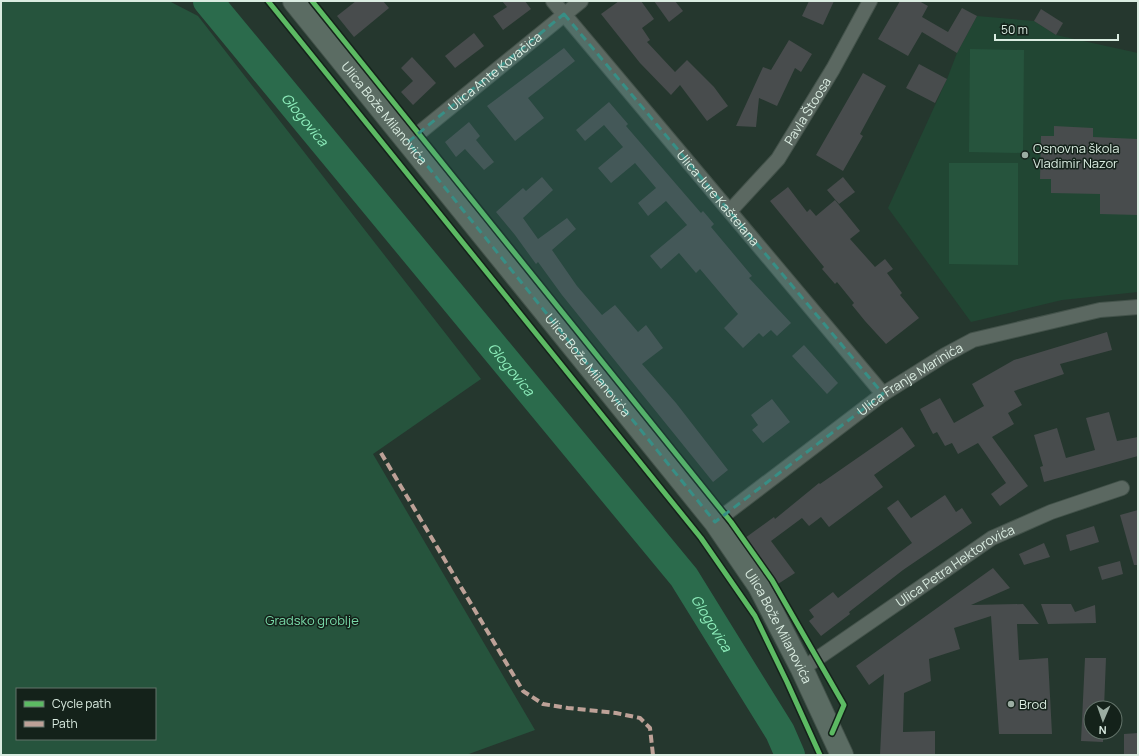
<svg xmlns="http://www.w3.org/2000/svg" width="1139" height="756" viewBox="0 0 1139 756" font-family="Manrope,sans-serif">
	<rect width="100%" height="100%" fill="#25372e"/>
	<!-- built -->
	<path fill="#214633" d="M977,16L1034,21L1056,35L1138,53V292L1062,300L971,322L888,208L947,79L957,53Z"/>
	<!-- green -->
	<g fill="#26543d" fill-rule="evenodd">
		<path d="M1,1H169L198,16L481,379L373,454L535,730L466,755H1ZM17,689H155V739H17Z"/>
		<path d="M970,49L1024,50L1023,153L969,152Z"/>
		<path d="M949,163H1018V265L949,264Z"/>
	</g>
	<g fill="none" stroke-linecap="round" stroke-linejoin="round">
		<!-- river -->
		<path stroke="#2b6b4c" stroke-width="30" id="s1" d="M208,1L684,577L780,732L790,755"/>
	</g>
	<!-- building -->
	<g fill="#484c4d">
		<path d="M356,1H383L389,8L354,37L337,16Z"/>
		<path d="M502,1H525L531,9L503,30L493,16L507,7Z"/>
		<path d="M619,1H641L654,19L642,28L650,40L647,42L675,72L687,60L714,87L728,106L707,121L680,85L671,95L640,63L601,14Z"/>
		<path d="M654,1H675L683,11L669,22Z"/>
		<path d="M809,1H834L823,25L802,16Z"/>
		<path d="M900,1H919L928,6L922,17L948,32L962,8L977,16L957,53L922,32L908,56L878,39Z"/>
		<path d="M1041,9L1063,23L1056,35L1034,21Z"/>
		<path d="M474,33L484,46L455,68L445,56Z"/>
		<path d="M789,40L812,54L801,72L795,68L777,106L759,98L756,127L736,126L763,67L771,70Z"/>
		<path d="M564,48L575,61L528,98L544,118L515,141L487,106Z"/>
		<path d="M412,57L436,83L413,105L401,92L413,81L401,68Z"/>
		<path d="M919,64L947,79L935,103L906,88Z"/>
		<path d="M863,73L886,86L860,134L863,136L843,171L816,155Z"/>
		<path d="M609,102L628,124L626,126L701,213L703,211L714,224L711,227L752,276L749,278L791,323L777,336L771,330L763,337L759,333L743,348L724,328L738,314L700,269L696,273L679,253L661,269L650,256L687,225L666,201L648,216L638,203L656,188L635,163L611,183L598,168L623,147L604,125L585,141L576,130Z"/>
		<path d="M469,122L480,136L476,140L494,162L484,170L465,149L456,157L445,142Z"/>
		<path d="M1054,126L1093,128V137L1138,139V215L1100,214V194L1051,193V179H1040L1041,136H1054Z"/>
		<path d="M542,177L553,190L523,218L538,239L567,218L576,229L552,250L577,286L602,315L615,305L638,332L646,325L663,348L642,364L676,403L728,470L713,482L562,295L538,262L536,264L515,235L496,212L523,188L526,191Z"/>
		<path d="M843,177L855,192L839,204L827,190Z"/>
		<path d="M788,187L807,212L810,209L816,216L835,200L860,231L850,239L875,267L885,259L893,269L887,273L902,293L900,295L919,318L886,344L865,321L852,305L854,303L837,282L835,284L822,269L824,267L770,201Z"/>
		<path d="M1107,332L1112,350L1060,364L1064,374L1014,391L1022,405L1008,413L1014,424L992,437L1028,486L1000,506L991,494L1006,483L978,443L958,454L952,443L945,446L937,432L933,434L920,409L940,398L954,423L984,406L972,384L1014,360Z"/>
		<path d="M804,345L838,383L827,394L792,356Z"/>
		<path d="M772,399L790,422L763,443L752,430L758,425L751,415Z"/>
		<path d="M1109,412L1117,441L1138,437V456L1044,482L1040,467L1043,466L1034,435L1057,428L1066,458L1095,450L1086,418Z"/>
		<path d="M902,427L915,446L874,475L883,487L829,527L821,517L809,526L802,518L771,541L795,573L778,584L745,538L774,517L775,519L819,483L820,484Z"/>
		<path d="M945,495L956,512L962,508L972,523L903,570L849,612L850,614L821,636L809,621L814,617L809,610L833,592L838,598L912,543L887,508L898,500L911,518Z"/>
		<path d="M1138,510V565H1134L1120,515Z"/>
		<path d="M1094,526L1099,542L1070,551L1066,535Z"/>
		<path d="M1044,543L1050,557L1024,565L1019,554Z"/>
		<path d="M1120,561L1123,574L1102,580L1098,567Z"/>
		<path d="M993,568L1010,588L971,605L1023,604L1039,624H1017L1019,660L1048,658L1052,734H999L991,616L954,628L960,649L929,659L931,681L904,693L903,732L935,731V755H880L884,674L869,685L856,666Z"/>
		<path d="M1041,604H1071L1075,612L1095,605L1096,623L1048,624Z"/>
		<path d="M1085,658H1106L1104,708H1091V732H1103V742L1081,741Z"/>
		<path d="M1138,733V755H1124V734Z"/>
	</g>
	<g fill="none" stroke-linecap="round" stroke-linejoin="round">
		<defs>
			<g id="street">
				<path id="s2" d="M553,1L883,394"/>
				<path id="s3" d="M408,142L581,1"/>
				<path id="s4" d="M730,211L778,159L833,69L870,1"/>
				<path id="s5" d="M715,522L883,394L945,355L973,340L1100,310L1138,307"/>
				<path id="s6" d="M802,669L992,538L1051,512L1122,488"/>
			</g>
			<g id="primary">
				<path id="s7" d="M294,1L715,522L759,586L802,669L842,755"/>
			</g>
		</defs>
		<!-- street casing -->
		<use href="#street" stroke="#43524a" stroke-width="16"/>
		<!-- primary casing -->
		<use href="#primary" stroke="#43524a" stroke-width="24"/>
		<!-- street -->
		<use href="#street" stroke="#5b6861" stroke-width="14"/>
		<!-- primary -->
		<use href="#primary" stroke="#5b6c63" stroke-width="22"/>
		<!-- quiet -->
		<path stroke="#bda197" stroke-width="4" stroke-dasharray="8 4" stroke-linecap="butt" d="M381,453L523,691L543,704L568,708L616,713L640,718L650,728L653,755"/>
		<defs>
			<g id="cycleway">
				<path d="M268,1L701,538L755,616L787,682L820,755"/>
				<path d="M312,1L731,522L772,580L844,705L832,733"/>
			</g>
		</defs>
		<!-- cycleway casing -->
		<use href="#cycleway" stroke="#14221a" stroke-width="8"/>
		<!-- cycleway -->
		<use href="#cycleway" stroke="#5cba63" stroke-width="5"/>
	</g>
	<!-- marked area -->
	<path fill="#388e85" fill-opacity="0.2" stroke="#388e85" stroke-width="3" stroke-dasharray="8 5" stroke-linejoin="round" d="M564,14L883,394L715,522L408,142Z"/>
	<!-- markers -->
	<g fill="#9bada2" stroke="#14221a" stroke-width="1.5">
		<circle cx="1025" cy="155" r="4"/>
		<circle cx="1011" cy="704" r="4"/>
	</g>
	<g text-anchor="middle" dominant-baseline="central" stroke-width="3" stroke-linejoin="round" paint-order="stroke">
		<!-- street labels -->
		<g font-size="13" fill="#daece1" stroke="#14221a">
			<text stroke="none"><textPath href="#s3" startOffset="112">Ulica Ante Kovačića</textPath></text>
			<text stroke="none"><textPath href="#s4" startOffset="127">Pavla Štoosa</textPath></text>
			<text stroke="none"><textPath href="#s7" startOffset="144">Ulica Bože Milanovića</textPath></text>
			<text stroke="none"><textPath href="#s2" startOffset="257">Ulica Jure Kaštelana</textPath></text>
			<text stroke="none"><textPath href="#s7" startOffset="468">Ulica Bože Milanovića</textPath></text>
			<text stroke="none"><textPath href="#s5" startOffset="242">Ulica Franje Marinića</textPath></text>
			<text stroke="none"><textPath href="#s6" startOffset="185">Ulica Petra Hektorovića</textPath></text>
			<text stroke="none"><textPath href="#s7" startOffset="792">Ulica Bože Milanovića</textPath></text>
		</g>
		<!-- poi labels -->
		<g font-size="13" fill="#daece1" stroke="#14221a" text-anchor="start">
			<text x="1033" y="148">Osnovna škola<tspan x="1033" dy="15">Vladimir Nazor</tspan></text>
			<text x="1019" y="704">Brod</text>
		</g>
		<!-- park labels -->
		<g font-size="13" fill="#79daa9" stroke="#14221a">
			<text x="312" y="620">Gradsko groblje</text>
		</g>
		<!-- water labels -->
		<g font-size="14" font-style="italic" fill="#8eeebc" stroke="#14221a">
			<text stroke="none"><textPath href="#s1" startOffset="153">Glogovica</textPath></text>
			<text stroke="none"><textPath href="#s1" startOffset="477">Glogovica</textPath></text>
			<text stroke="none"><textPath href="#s1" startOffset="801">Glogovica</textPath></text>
		</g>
	</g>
	<!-- border -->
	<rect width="1139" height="756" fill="none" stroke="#daece1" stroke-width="4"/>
	<!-- legend -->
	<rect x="16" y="688" width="140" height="52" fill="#14221a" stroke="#63736a"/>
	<rect x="24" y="701" width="20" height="6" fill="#5cba63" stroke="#63736a"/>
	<text x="52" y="708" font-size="12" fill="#daece1">Cycle path</text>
	<rect x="24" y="721" width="20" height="6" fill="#bda197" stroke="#63736a"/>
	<text x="52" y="728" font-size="12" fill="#daece1">Path</text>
	<!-- north arrow -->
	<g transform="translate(1103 720) rotate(182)"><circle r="19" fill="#14221a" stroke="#63736a"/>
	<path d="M0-3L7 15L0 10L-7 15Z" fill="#9bada2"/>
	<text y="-6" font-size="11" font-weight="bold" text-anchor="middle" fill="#daece1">N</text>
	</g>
	<!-- scale -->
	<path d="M995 34v6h123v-6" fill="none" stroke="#daece1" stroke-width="2"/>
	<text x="1001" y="34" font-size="12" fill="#daece1" stroke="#14221a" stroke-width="3" paint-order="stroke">50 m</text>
</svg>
